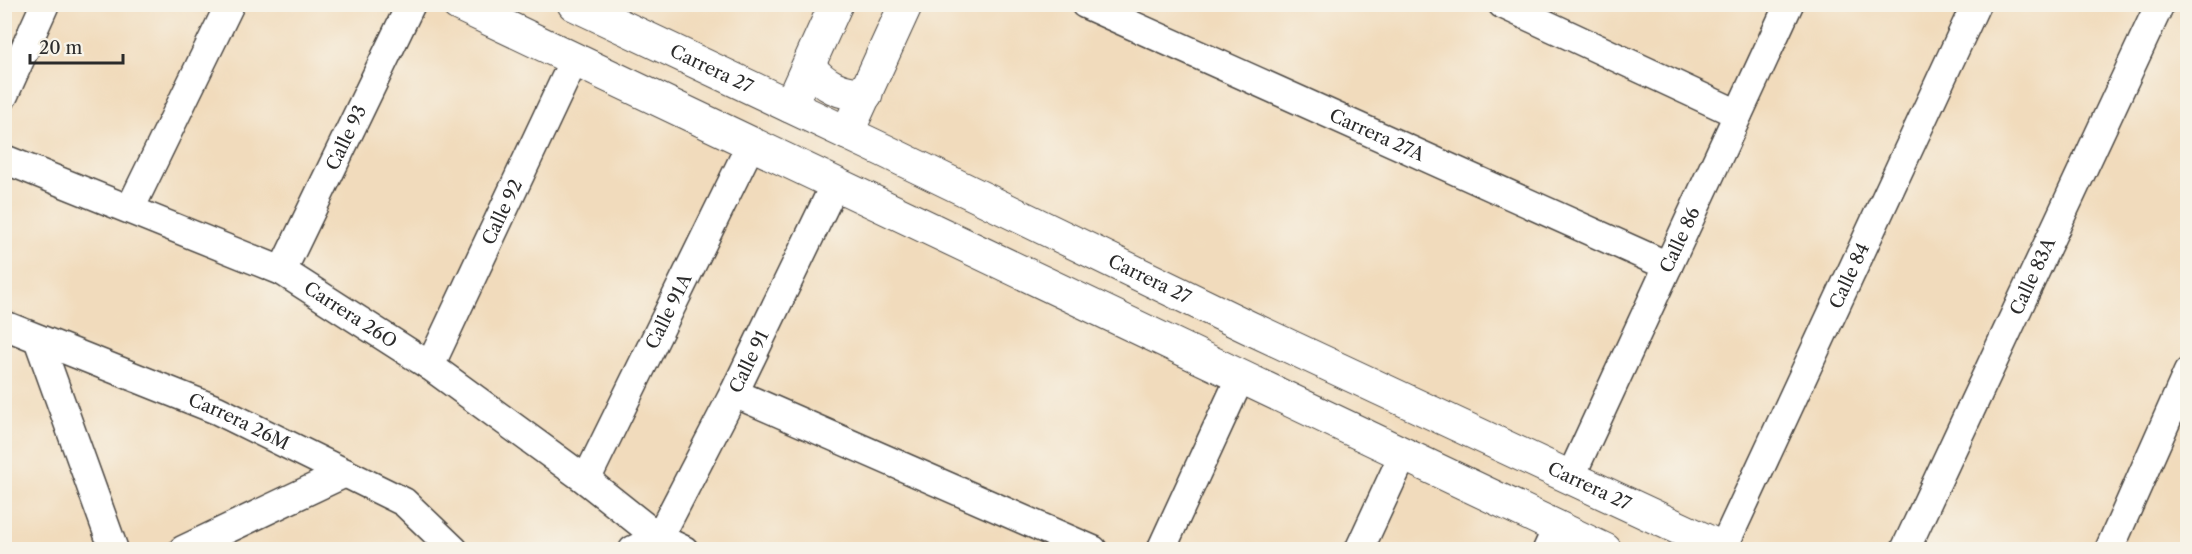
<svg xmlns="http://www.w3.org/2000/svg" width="2192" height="554" viewBox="0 0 2192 554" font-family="'Libre Caslon Text',serif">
	<rect width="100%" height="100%" fill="#f7f3e8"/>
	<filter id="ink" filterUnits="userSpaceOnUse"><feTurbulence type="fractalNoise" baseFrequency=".0167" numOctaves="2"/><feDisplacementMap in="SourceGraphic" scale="12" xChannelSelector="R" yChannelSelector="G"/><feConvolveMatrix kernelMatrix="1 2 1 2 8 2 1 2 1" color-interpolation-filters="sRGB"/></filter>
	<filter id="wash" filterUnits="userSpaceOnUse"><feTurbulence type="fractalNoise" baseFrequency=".008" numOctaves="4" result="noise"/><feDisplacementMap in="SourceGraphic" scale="24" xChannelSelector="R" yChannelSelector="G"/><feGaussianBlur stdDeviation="1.35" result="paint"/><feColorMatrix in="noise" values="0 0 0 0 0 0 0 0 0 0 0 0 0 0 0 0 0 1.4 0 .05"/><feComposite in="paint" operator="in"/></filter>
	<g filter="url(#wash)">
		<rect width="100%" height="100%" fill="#f1dbbc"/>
	</g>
	<g filter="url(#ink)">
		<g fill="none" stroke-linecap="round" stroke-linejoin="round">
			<defs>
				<g id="street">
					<path id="s1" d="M1085,4L1668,266"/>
					<path d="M1502,4L1738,114"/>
					<path d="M4,95L45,4"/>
					<path id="s2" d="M4,159L282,271L430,366L586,480L659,538L684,550"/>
					<path d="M130,209L230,4"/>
					<path id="s3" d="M282,271L411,4"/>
					<path id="s4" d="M4,325L217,410L404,502L454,550"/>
					<path d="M38,339L114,550"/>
					<path id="s5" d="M430,366L574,60"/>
					<path d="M734,393L1093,550"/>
					<path id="s6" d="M1571,476L1789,4"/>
					<path id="s7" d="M586,480L751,144"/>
					<path id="s8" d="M659,538L734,393L835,184"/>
					<path id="s9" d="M1723,548L1976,4"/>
					<path d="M183,550L345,473"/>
					<path d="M633,550L659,538"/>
					<path d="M1161,550L1241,376"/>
					<path d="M1359,550L1404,453"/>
					<path d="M1547,550L1558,526"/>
					<path id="s10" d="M1905,550L2160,4"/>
					<path d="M2109,550L2188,372"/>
				</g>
				<g id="secondary">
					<path d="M458,4L1605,550"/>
					<path id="s11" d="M574,4L883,150L1248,327L1726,550"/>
					<path d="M809,67C825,86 841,94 866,94"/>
					<path d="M790,106L836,4"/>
					<path d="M847,133L906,4"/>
				</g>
			</defs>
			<!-- street casing -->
			<use href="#street" stroke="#494541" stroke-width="31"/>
			<!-- secondary casing -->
			<use href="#secondary" stroke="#494541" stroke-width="35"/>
			<!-- street -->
			<use href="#street" stroke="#fff" stroke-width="28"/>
			<!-- secondary -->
			<use href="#secondary" stroke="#fff" stroke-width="33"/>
		</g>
	</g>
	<g text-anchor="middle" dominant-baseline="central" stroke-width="4.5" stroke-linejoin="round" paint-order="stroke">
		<!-- street labels -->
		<g font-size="18" fill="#2b2b2b" stroke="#f7f3e8">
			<text stroke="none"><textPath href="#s11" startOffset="152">Carrera 27</textPath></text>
			<text stroke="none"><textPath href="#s1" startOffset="320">Carrera 27A</textPath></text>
			<text stroke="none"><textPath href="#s3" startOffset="148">Calle 93</textPath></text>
			<text stroke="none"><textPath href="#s5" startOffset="170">Calle 92</textPath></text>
			<text stroke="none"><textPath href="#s6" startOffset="260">Calle 86</textPath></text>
			<text stroke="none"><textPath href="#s9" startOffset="300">Calle 84</textPath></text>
			<text stroke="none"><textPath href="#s10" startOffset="302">Calle 83A</textPath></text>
			<text stroke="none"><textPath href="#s11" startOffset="638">Carrera 27</textPath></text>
			<text stroke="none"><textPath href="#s7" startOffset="188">Calle 91A</textPath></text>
			<text stroke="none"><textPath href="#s2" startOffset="381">Carrera 26O</textPath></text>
			<text stroke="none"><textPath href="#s8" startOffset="198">Calle 91</textPath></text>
			<text stroke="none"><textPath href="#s4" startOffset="254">Carrera 26M</textPath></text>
			<text stroke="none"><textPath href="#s11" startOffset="1124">Carrera 27</textPath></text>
		</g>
	</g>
	<!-- margin -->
	<rect width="2192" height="554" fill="none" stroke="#f7f3e8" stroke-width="24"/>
	<!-- scale -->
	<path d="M30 54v9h93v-9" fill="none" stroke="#2b2b2b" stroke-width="3"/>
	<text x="39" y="54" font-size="18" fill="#2b2b2b" stroke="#f7f3e8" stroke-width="4.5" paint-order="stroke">20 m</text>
</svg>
